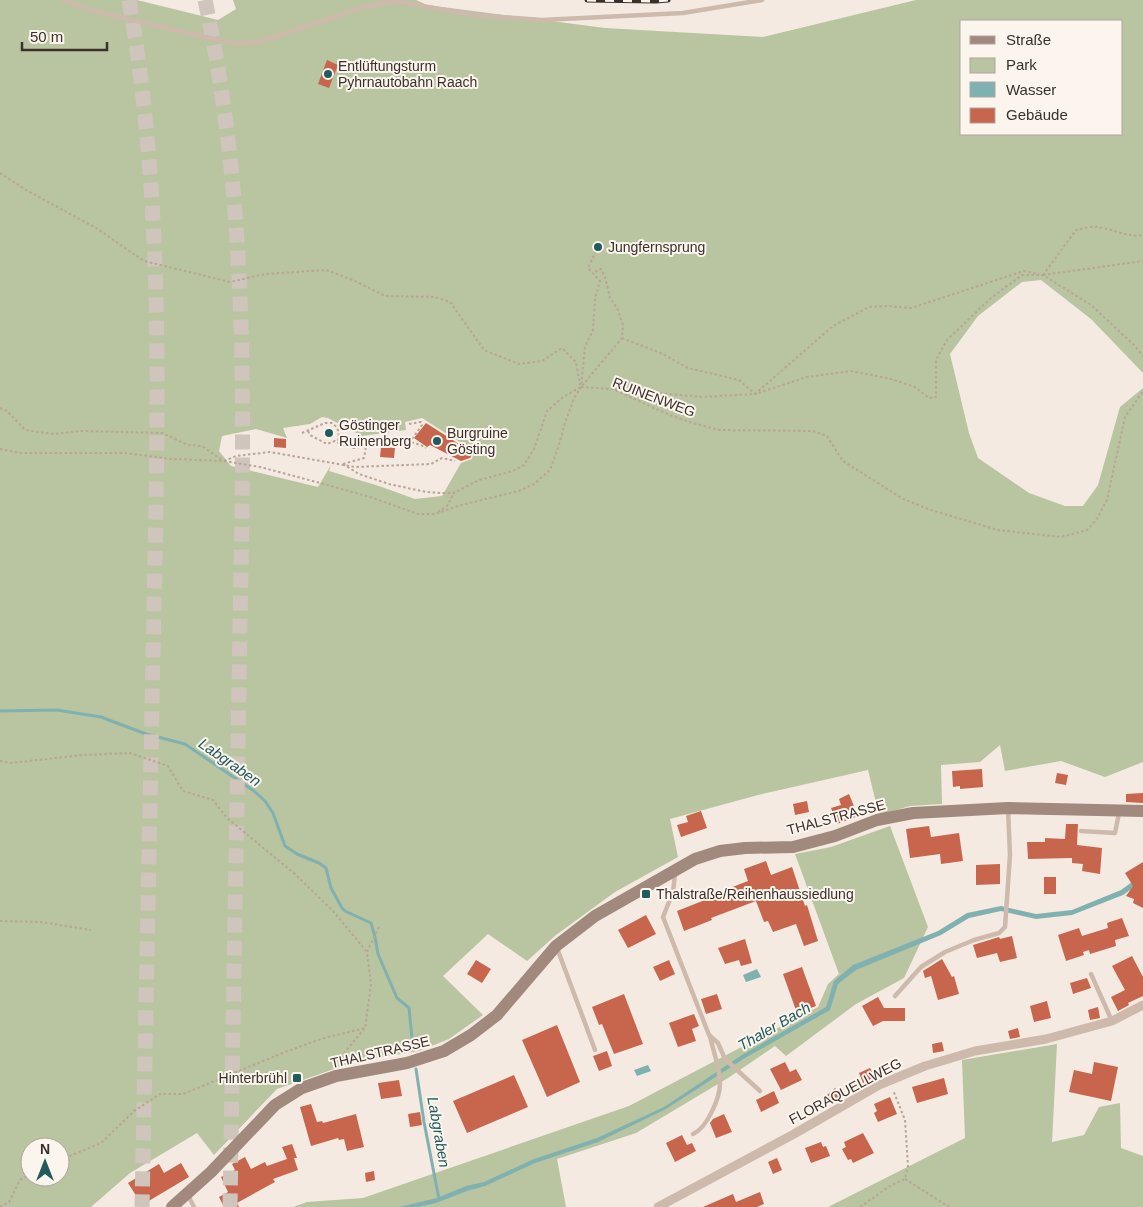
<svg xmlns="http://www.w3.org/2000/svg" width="1143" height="1207" viewBox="0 0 1143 1207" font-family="Arial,sans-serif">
	<rect width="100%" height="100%" fill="#f4eae1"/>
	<!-- green -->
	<g fill="#b9c4a0" fill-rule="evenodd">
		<path d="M0,0H137L218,20L236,9L233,0H416L427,5L605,28L763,37L916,0H1143V373L1091,319L1041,280L1022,282L978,316L950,354L969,433L978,458L1029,493L1065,506H1083L1098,485L1120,407L1143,388V762L1105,777L1061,761L1005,771L1000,745L980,762L941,765L942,804L910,806L879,815L868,770L758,795L670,819L678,857L615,892L556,935L527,961L488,934L443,976L483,1015L449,1039L419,1051L357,1061L277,1089L214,1155L197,1133L130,1173L91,1207H0ZM962,21H1122V134H962ZM322,417L328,418L362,436L406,430L405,422L422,418L474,451L472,459L461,463L442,496L415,499L379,486L329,471L331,465L318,487L231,466L219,451L222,436L256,429L287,438L283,428L310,424ZM30,1147H60V1177H30Z"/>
		<path d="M890,826L928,927L904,978L856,1004L786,1056L775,1046L728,1078L636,1133L557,1159L566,1207H293L307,1202L363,1198L629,1106L818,1007L828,984L839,974L795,854L831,847Z"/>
		<path d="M1057,1044L1052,1142L1084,1135L1099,1107L1120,1103L1121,1148L1143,1156V1207H828L965,1138L962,1060Z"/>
	</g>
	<!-- water -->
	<g fill="#80b1b1">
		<path d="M1143,874V881L1123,895L1072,915L1036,919L1001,911L969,918L941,935L856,970L838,984L830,1010L745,1058L666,1109L598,1142L535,1163L485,1186L467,1191L436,1203L418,1207H399L437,1198L466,1186L484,1182L534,1159L597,1138L664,1107L742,1055L826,1007L834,981L853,965L938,931L967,913L1001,906L1036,914L1072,910L1121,890Z"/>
		<path d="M757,969L761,977L746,982L743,975Z"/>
		<path d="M648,1065L651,1071L637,1076L634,1070Z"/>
	</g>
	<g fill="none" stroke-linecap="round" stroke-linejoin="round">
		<!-- stream -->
		<g stroke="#80b1b1" stroke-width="3">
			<path d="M0,711L57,710L101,717L146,734L185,744L254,791L265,801L273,813L285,846L297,854L319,863L326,868L331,888L342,908L345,911L371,923L375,937L378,954L397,998L409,1008L413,1048"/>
			<path d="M416,1069L424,1122L439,1199"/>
		</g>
	</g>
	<!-- building -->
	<g fill="#c7664c">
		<path d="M327,60L338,65L329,88L318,84Z"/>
		<path d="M426,423L473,453L470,458L461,461L430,445L427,447L414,438Z"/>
		<path d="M274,438L286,439V448L274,447Z"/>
		<path d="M381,447L395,448L394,458L380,457Z"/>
		<path d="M982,769L983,787L960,789V786L953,787L952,771Z"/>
		<path d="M1057,773L1068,775L1066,785L1055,783Z"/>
		<path d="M1143,793V803L1126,802V794Z"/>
		<path d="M849,794L858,816L837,824L831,808L841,805L839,799Z"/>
		<path d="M807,801L809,812L795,815L793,804Z"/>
		<path d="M701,811L707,828L681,837L677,825L688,822L686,816Z"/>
		<path d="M1066,824H1078L1077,845L1102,848L1100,874L1082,871L1083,864L1072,863V858L1028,859L1027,842H1045V838L1065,839Z"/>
		<path d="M929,826L931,837L959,833L963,861L941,864L940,854L910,858L906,829Z"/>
		<path d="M766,861L771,875L792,867L805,906L807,905L818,941L804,946L796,924L773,932L768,921L764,922L756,901L711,918L712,920L684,931L677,911L705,900L704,898L748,881L744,869Z"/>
		<path d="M1143,862V908L1133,903L1134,899L1126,896L1133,886L1125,873Z"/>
		<path d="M1000,864V884L976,885V865Z"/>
		<rect x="1044" y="877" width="12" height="17"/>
		<path d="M646,915L656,934L628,948L618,930Z"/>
		<path d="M1122,918L1129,936L1115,940L1116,946L1090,954L1089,950L1083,952L1084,955L1066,961L1058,935L1079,928L1082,936L1108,928L1107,923Z"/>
		<path d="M1012,936L1017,958L1000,962L997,953L977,958L973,945L999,937L1000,939Z"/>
		<path d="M745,939L752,963L741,966L739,960L725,964L718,948Z"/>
		<path d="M1132,956L1143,977V996L1128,1003L1129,1005L1118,1011L1111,997L1125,990L1112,966Z"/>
		<path d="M942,959L952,977L954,976L959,994L938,1000L931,976L925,978L923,971Z"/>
		<path d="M476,960L491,969L482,983L467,974Z"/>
		<path d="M669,960L675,974L660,981L653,967Z"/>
		<path d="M802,967L816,1006L797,1013L783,974Z"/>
		<path d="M1087,978L1091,988L1073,994L1070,983Z"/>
		<path d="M624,994L643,1044L614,1054L602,1024L599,1025L592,1007Z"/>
		<path d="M717,994L722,1009L706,1014L701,999Z"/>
		<path d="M878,997L884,1008H905V1021H883L873,1026L862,1006Z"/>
		<path d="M1047,1001L1051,1018L1034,1022L1030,1006Z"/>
		<path d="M1098,1007L1100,1018L1090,1020L1088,1010Z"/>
		<path d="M694,1014L699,1026L692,1029L696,1041L678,1047L669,1023Z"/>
		<path d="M557,1025L580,1082L547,1097L522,1040Z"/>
		<path d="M1018,1028L1020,1037L1010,1039L1008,1031Z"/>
		<path d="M942,1042L944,1051L933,1053L932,1044Z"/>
		<path d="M607,1051L612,1066L599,1071L593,1056Z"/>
		<path d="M785,1062L790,1072L796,1069L802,1080L781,1090L770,1069Z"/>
		<path d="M1094,1062L1118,1067L1111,1101L1069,1092L1074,1070L1092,1074Z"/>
		<path d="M870,1068L875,1077L863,1083L859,1073Z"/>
		<path d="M514,1075L528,1107L467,1133L453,1101Z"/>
		<path d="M944,1078L948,1094L917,1103L912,1087Z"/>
		<path d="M399,1080L402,1096L381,1099L378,1083Z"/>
		<path d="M835,1088L841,1095L832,1103L826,1096Z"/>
		<path d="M774,1091L779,1103L761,1112L756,1100Z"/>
		<path d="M890,1097L897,1114L878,1122L874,1113L877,1111L874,1104Z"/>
		<path d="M311,1104L317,1122L322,1121L323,1123L356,1114L364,1147L347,1151L344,1139L339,1140L338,1138L311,1146L300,1107Z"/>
		<path d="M420,1112L422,1125L410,1127L408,1114Z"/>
		<path d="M724,1114L732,1132L716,1138L710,1123L713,1119Z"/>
		<path d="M863,1133L874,1153L853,1163L851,1159L848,1160L842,1149L846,1147L844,1142Z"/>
		<path d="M682,1135L687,1145L692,1143L696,1151L675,1162L666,1143Z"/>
		<path d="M821,1142L823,1147L826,1146L830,1156L811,1163L805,1148Z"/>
		<path d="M292,1144L297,1158H294L298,1170L273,1179L275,1182L237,1203L239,1207H224L219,1197L228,1192L221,1177L235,1170L232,1164L245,1157L251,1169L265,1162L267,1166L287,1159L282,1147Z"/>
		<path d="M777,1158L782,1170L773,1174L768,1162Z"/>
		<path d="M181,1163L189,1177L142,1205L128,1183L159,1164L164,1173Z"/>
		<path d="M374,1171L375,1180L366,1182L365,1173Z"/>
		<path d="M760,1192L764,1204L757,1207H703L733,1194L736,1202Z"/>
	</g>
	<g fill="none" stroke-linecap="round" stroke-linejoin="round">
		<!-- motorway-tunnel -->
		<g stroke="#cfc5bd" stroke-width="15" stroke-dasharray="15 8" stroke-linecap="butt">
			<path d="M129,0C164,199 158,404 154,606C150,806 146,1007 142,1207"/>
			<path d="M205,0C249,205 244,415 240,624C237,818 233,1013 230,1207"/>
		</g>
		<!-- path -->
		<g stroke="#b9a496" stroke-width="2" stroke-dasharray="2.5 2.5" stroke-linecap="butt">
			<path d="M0,173L26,190L96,228L144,261L230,282L265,274L326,270L353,280L385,296L435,297L450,302L484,350L519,364L542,361L562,348L576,362L580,385"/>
			<path d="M1043,275L1143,261"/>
			<path d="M1043,275L1076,230C1082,229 1089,226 1096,227C1111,228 1128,238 1143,235"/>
			<path d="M622,338L663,354L688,368L739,380L755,394L807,377L851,371L891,379L915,387L929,398L936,397V360L947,340L991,298L1022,275H1043L1091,305L1135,346L1143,356"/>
			<path d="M581,387L613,389L665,413L689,422L719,430L813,431L827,436L843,461L903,499L931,510L998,530L1061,537L1087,530L1096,520L1107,500L1125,417L1143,391"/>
			<path d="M615,389L702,397L755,394L833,326L869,307L888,306L911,308L1024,271L1039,274"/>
			<path d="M0,408L7,411L25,430L53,434L81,431L162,433L188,445L202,446L222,460"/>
			<path d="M409,424L421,422L422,425L410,442"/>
			<path d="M308,431L310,435L327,444L335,441L338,443"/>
			<path d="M302,433L325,423H332C340,429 339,433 338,443L353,448L366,446"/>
			<path d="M0,449L20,453H125L171,459L224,461L260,467L324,484L370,497L418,514H435L461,505L519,491L534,484L550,470L558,448L565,423L574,398L581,387L585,347L593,330L595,298L600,281L588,268L598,247"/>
			<path d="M224,461L236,456L270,452L355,467L431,464L442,458L455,461"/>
			<path d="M343,464L359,474L389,484L426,492L442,493H454L479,480L513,471L524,465L534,449L547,411L563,397L581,387L622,338L623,325L617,308L610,298L605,277L601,269L593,273"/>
			<path d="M343,464L364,458L366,446L371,444H393L410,442L421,445L426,448"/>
			<path d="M438,512L447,506L454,493"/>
			<path d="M0,761L11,763L82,755L130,753L168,766L183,791L213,800L227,818L295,874L333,911L367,952"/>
			<path d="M0,921L41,922L91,930"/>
			<path d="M334,1065L365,1028L371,984L367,952L380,925"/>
			<path d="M60,1160L101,1143L134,1111L160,1094H183L285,1052L324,1038L365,1028"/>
			<path d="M905,1179L949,1207"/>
			<path d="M0,1207L9,1202L20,1180L30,1174"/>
			<path d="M860,1207L890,1186L905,1179L908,1166L905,1120L893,1090"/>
		</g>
		<!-- service -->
		<g stroke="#cdbaac" stroke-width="4.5">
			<path d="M63,0L94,11L231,43H251L269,39L364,7L384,3L400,2L473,15L542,20L683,13L762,0"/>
			<path d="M1081,831L1115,833L1119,813"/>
			<path d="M675,874L673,892L663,917L709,1035L718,1043L725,1059L760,1091"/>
			<path d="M557,948L595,1050"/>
			<path d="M1091,974L1112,1021"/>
			<path d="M895,996L921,967L945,952L974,940L999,933L1005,927L1010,855L1008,809"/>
			<path d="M693,1134C707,1128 720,1098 720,1083C720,1068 713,1051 710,1036"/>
			<path d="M188,1195L194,1207"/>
		</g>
		<!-- minor -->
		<path stroke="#cdbaac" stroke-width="9" d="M658,1207L794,1134L879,1085L925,1066L975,1051L1046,1039L1112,1021L1143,1005"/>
		<!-- secondary -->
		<path stroke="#a1897d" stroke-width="12" d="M172,1207L211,1172L275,1105L302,1088L336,1076L407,1063L444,1051L471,1035L497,1015L556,946L595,916L695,859L720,851L745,848L793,847L835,836L877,820L913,813L1008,808L1143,811"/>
		<defs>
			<path id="rail" d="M587,0L656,1L668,0"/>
		</defs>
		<!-- rail casing -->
		<use href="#rail" stroke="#3b302b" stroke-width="5"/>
		<!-- rail -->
		<use href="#rail" stroke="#fbf5ee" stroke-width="3" stroke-dasharray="9" stroke-linecap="butt"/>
	</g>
	<!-- markers -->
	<g fill="#205b5d" stroke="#fbf5ee" stroke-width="2">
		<circle cx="328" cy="74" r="5"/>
		<circle cx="598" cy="247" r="5"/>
		<circle cx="329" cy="433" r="5"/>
		<circle cx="437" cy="441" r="5"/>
		<rect x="641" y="889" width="10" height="10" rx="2.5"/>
		<rect x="292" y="1073" width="10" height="10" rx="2.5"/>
	</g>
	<g text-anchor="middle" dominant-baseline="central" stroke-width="4" stroke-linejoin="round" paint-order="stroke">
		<!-- poi labels -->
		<g font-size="14" fill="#3b302b" stroke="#fbf5ee" text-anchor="start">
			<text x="338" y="66">Entlüftungsturm<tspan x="338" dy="16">Pyhrnautobahn Raach</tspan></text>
			<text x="608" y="247">Jungfernsprung</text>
			<text x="339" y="425">Göstinger<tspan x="339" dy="16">Ruinenberg</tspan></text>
			<text x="447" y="433">Burgruine<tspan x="447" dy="16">Gösting</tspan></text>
			<text x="656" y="894">Thalstraße/Reihenhaussiedlung</text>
			<text x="287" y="1078" text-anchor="end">Hinterbrühl</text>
		</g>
		<!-- street labels -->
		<g font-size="14" fill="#3b302b" stroke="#fbf5ee">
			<text transform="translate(654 397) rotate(21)">RUINENWEG</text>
			<text transform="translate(836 817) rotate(-15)">THALSTRASSE</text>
			<text transform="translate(380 1052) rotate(-13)">THALSTRASSE</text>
			<text transform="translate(845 1091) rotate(-28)">FLORAQUELLWEG</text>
		</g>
		<!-- water labels -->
		<g font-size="15" font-style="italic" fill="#205b5d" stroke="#fbf5ee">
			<text transform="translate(230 762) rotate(35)">Labgraben</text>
			<text transform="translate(774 1026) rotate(-30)">Thaler Bach</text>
			<text transform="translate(439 1132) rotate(80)">Labgraben</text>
		</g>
	</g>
	<!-- legend -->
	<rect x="960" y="20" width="162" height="115" fill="#fbf5ee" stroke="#aea6a0"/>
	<rect x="970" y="36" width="25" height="8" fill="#a1897d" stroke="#aea6a0"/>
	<text x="1006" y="45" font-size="15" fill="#3b302b">Straße</text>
	<rect x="970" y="58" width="25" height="15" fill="#b9c4a0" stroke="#aea6a0"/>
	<text x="1006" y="70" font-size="15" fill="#3b302b">Park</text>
	<rect x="970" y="82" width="25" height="15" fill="#80b1b1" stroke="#aea6a0"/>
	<text x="1006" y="95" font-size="15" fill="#3b302b">Wasser</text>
	<rect x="970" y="108" width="25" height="15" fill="#c7664c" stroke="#aea6a0"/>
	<text x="1006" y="120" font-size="15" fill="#3b302b">Gebäude</text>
	<!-- north arrow -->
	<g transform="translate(45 1162)"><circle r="24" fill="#fbf5ee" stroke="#aea6a0"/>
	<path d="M0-4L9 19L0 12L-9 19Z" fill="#205b5d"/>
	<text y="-8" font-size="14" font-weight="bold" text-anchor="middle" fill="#3b302b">N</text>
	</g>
	<!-- scale -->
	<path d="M22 42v8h85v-8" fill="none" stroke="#3b302b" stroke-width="2.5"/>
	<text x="30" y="42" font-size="15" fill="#3b302b" stroke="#fbf5ee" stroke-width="4" paint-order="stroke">50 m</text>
</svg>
